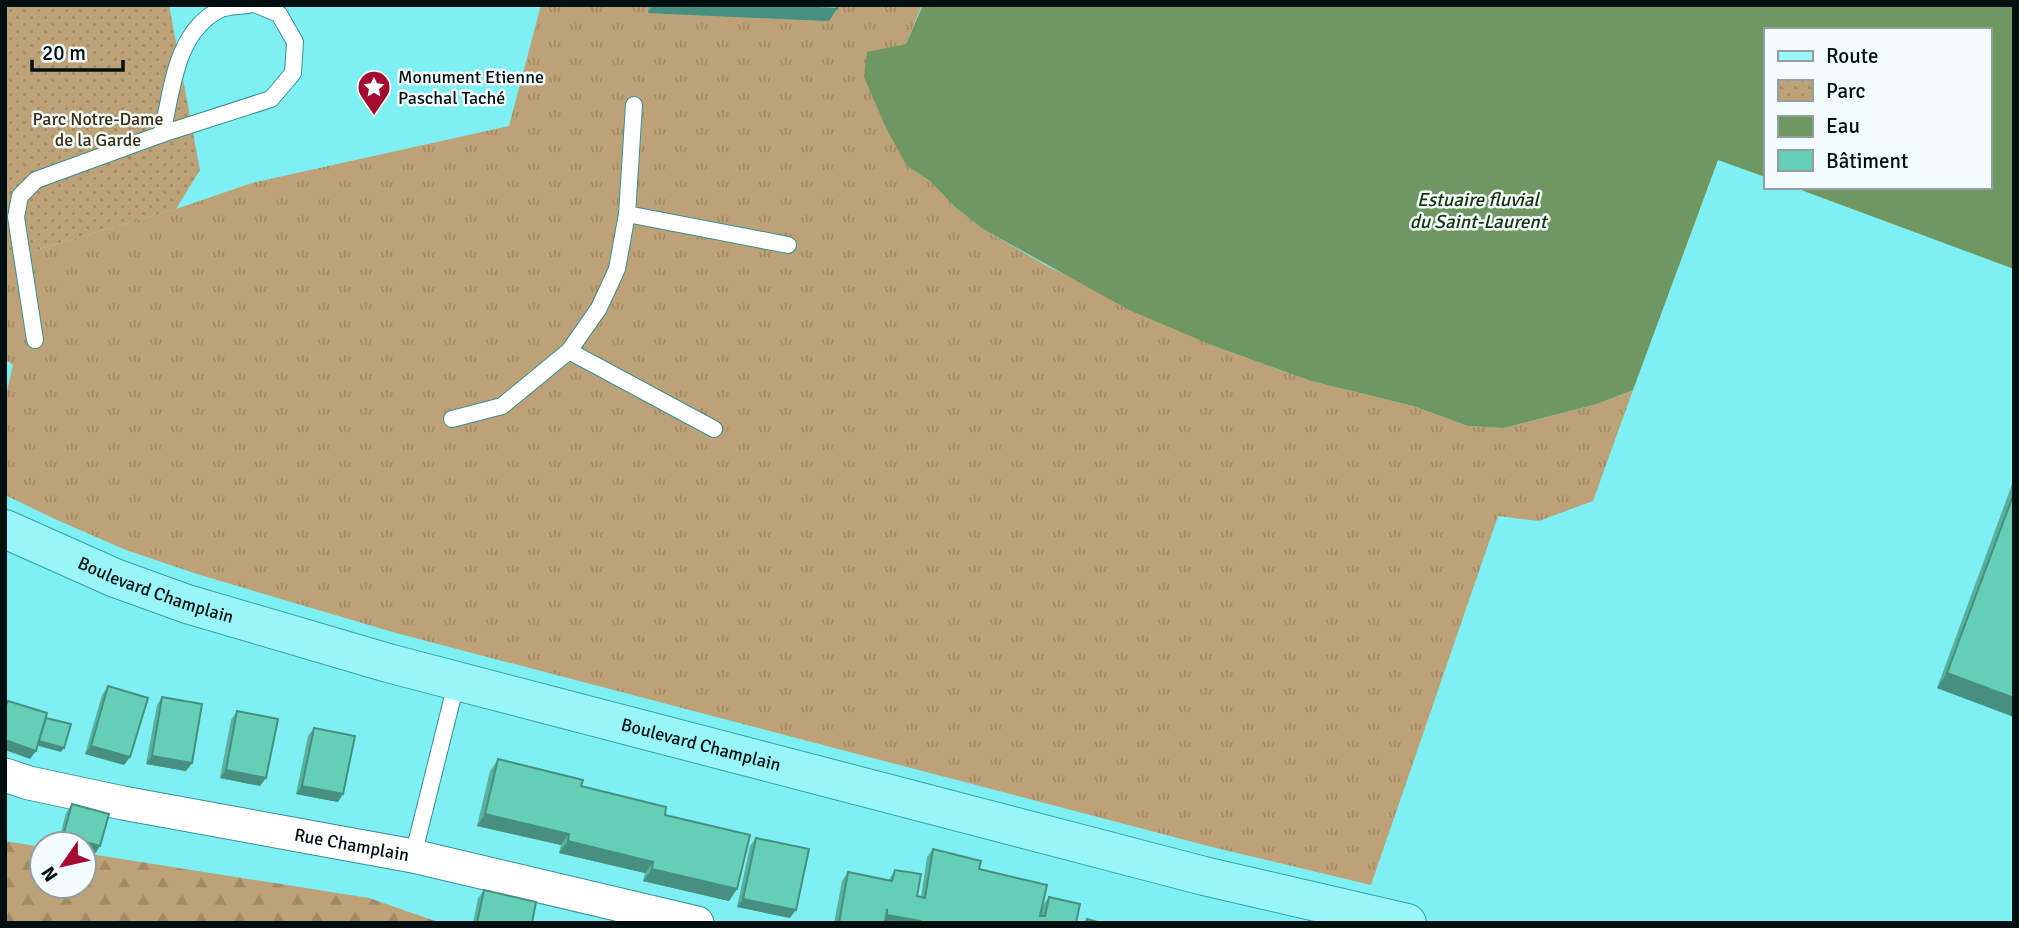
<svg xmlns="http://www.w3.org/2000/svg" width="2019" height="928" viewBox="0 0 2019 928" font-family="Signika,sans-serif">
	<defs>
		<pattern id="grass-tufts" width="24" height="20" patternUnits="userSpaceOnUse" patternTransform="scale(1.75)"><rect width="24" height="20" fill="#bea277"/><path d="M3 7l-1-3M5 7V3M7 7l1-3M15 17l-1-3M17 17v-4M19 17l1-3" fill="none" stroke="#a28a66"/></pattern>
		<pattern id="forest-firs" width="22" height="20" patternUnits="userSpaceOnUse" patternTransform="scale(1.75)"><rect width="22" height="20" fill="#bea277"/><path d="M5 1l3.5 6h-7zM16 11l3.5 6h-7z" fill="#a28a66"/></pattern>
		<pattern id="park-dots" width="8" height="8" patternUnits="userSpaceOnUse" patternTransform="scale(1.75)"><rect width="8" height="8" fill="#bea277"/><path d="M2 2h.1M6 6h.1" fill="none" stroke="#a28a66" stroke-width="1.8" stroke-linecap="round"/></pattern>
	</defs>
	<rect width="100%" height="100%" fill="#7eeff2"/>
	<!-- grass -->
	<path fill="url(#grass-tufts)" d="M541,5H922L906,44L907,166L930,181L955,207L983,229L1049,267L1214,346L1311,381L1413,406L1468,426L1504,428L1597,404L1633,390L1593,501L1539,521L1498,516L1371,885L1212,847L396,633L197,574L126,550L57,520L5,495V400L13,365L5,359V259L176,209L252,183L509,126Z"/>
	<!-- forest -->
	<path fill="url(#forest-firs)" d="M5,841L42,847V886H84V853L369,898L441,923H5Z"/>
	<!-- park -->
	<path fill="url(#park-dots)" d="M5,5H169L200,170L176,209L5,259Z"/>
	<!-- water -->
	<path fill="#6f9761" d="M923,5H2014V269L1793,187H1989V30H1765V177L1718,160L1633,390L1597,404L1504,428L1468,426L1413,406L1311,381L1214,346L1129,310L983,229L955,207L930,181L907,166L886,128L864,77L867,52L906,44Z"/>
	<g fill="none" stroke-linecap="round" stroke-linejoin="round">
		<defs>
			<g id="service">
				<path d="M162,134C172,91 175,31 221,9C228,6 240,6 248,5"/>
				<path d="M627,214L788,245"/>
				<path d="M35,340L16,217L20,196L36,180L162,134L271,99L293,73L295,42L279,14L257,5"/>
				<path d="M569,351L714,429"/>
				<path d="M452,419L502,406L569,351L599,308L617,269L627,214L634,105"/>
				<path d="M413,856L457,680"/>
			</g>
			<g id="minor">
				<path id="s1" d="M5,775L29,783L123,803L413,856L697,923"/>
			</g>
			<g id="primary">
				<path id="s2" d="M5,529L115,578L187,604L388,663L1204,876L1407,923"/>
			</g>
		</defs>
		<!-- service casing -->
		<use href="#service" stroke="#378f91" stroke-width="18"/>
		<!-- minor casing -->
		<use href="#minor" stroke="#378f91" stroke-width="35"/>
		<!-- primary casing -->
		<use href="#primary" stroke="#36a2a5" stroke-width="40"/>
		<!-- service -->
		<use href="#service" stroke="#fff" stroke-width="16"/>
		<!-- minor -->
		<use href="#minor" stroke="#fff" stroke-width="33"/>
		<!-- primary -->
		<use href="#primary" stroke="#98f6f8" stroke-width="38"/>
	</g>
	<!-- wall -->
	<g fill="#57b19d">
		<path d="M648,5H837L829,21L648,13Z"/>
		<path d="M2014,479V717L1937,688Z"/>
		<path d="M108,686L130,757L124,765L85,754L102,695Z"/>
		<path d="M162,697L192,763L186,771L146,764L157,705Z"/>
		<path d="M237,711L260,786L220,778L231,720Z"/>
		<path d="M314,728L343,794L338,802L296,794L308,736Z"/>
		<path d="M498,759L665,815L737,889L729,901L643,881L645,873L559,853L561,845L477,826L490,771Z"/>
		<path d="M72,804L100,846L94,855L84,844H58L66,813Z"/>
		<path d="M756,838L790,918L737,907L750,846Z"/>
		<path d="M933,849L979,869L1043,905L1049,897L1076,923H834L842,881L848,872L889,880L895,870L917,896L921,897L927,857Z"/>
		<path d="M484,890L532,923H473L478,898Z"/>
	</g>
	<!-- shaded-wall -->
	<g fill="#479080">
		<path d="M653,5H758L837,9L829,21L648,13Z"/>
		<path d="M1947,673L2014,698V717L1937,688Z"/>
		<path d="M5,740L36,751L30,759L5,750Z"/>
		<path d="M38,741L64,748L61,752L35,745Z"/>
		<path d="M91,746L130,757L124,765L85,754Z"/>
		<path d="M152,756L192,763L186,771L146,764Z"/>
		<path d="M226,770L266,778L260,786L220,778Z"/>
		<path d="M302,786L343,794L338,802L296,794Z"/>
		<path d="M485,814L569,834L561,845L477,826Z"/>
		<path d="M63,836L100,846L94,855L84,852V844H58Z"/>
		<path d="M568,841L653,862L645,873L559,853Z"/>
		<path d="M652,869L737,889L729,901L643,881Z"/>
		<path d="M743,899L796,910L790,918L737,907Z"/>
		<path d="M887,915L921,921L920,923H882Z"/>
	</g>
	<!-- building -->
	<g fill="#65ceb7" stroke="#479080" stroke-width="2">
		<path d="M758,5H837V9Z"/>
		<path d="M2014,493V698L1947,673Z"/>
		<path d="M108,686L148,698L130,757L91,746Z"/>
		<path d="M162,697L202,704L192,763L152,756Z"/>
		<path d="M8,701L47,713L36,751L5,740V707Z"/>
		<path d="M237,711L278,719L266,778L226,770Z"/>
		<path d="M46,718L71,724L64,748L39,741Z"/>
		<path d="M314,728L355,736L343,794L302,786Z"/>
		<path d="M498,759L583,780L581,786L666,807L665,815L750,835L737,889L652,869L653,862L568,841L569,834L485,814Z"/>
		<path d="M72,804L109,814L100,846L63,836Z"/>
		<path d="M756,838L809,849L796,910L743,899Z"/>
		<path d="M933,849L981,861L979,869L1047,885L1040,916H1045L1049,897L1080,904L1076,923H921V921L887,915V909L885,923H839L848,872L892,881L895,870L921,874L917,896L925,898Z"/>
		<path d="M484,890L536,902L532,923H477Z"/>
		<path d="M1087,919L1101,923H1086Z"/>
	</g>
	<!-- icons -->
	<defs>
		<symbol id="sight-pin" viewBox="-11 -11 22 30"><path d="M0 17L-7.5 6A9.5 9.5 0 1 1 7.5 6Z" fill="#a50a30" stroke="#f3fdfd"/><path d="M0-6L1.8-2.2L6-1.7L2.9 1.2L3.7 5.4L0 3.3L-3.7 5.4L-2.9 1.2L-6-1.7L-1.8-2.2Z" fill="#fff"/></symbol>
	</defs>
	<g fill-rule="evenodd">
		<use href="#sight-pin" x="355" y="68" width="38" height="52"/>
	</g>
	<g text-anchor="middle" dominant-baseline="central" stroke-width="5" stroke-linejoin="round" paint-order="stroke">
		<!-- poi labels -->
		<g font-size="18" fill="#001011" stroke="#f3fdfd" text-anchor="start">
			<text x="398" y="77">Monument Etienne<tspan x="398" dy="21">Paschal Taché</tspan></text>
		</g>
		<!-- park labels -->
		<g font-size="18" fill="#3d2d12" stroke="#f3fdfd">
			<text x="98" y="119">Parc Notre-Dame<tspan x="98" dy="21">de la Garde</tspan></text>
		</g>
		<!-- street labels -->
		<g font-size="18" fill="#001011" stroke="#f3fdfd">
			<text stroke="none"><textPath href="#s2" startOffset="163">Boulevard Champlain</textPath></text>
			<text stroke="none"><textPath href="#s2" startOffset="730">Boulevard Champlain</textPath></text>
			<text stroke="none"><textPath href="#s1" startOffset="354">Rue Champlain</textPath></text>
		</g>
		<!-- water labels -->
		<g font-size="19" font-style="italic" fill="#17320b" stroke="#f3fdfd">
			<text x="1478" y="200">Estuaire fluvial<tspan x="1478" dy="22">du Saint-Laurent</tspan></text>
		</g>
	</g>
	<!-- border -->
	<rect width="2019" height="928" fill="none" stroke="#001011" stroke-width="14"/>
	<!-- legend -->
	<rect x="1764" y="28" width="228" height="161" fill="#f3fdfd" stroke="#929e9f" stroke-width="2"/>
	<rect x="1778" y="51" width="35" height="10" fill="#98f6f8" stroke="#929e9f" stroke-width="2"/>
	<text x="1826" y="63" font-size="21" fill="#001011">Route</text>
	<rect x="1778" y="80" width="35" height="21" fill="url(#park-dots)" stroke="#929e9f" stroke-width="2"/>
	<text x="1826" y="98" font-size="21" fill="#001011">Parc</text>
	<rect x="1778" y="116" width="35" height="21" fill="#6f9761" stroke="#929e9f" stroke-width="2"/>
	<text x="1826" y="133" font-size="21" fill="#001011">Eau</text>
	<rect x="1778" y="150" width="35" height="21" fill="#65ceb7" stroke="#929e9f" stroke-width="2"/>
	<text x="1826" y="168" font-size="21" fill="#001011">Bâtiment</text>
	<!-- north arrow -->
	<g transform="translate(63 865) rotate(236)"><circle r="33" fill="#f3fdfd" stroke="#929e9f" stroke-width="2"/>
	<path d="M0-5L12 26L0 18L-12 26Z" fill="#a50a30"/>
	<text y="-10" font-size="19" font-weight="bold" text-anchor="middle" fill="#001011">N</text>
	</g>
	<!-- scale -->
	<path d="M32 60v10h91v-10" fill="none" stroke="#001011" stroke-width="3.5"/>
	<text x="42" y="60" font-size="21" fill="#001011" stroke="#f3fdfd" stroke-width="5" paint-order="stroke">20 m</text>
</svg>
